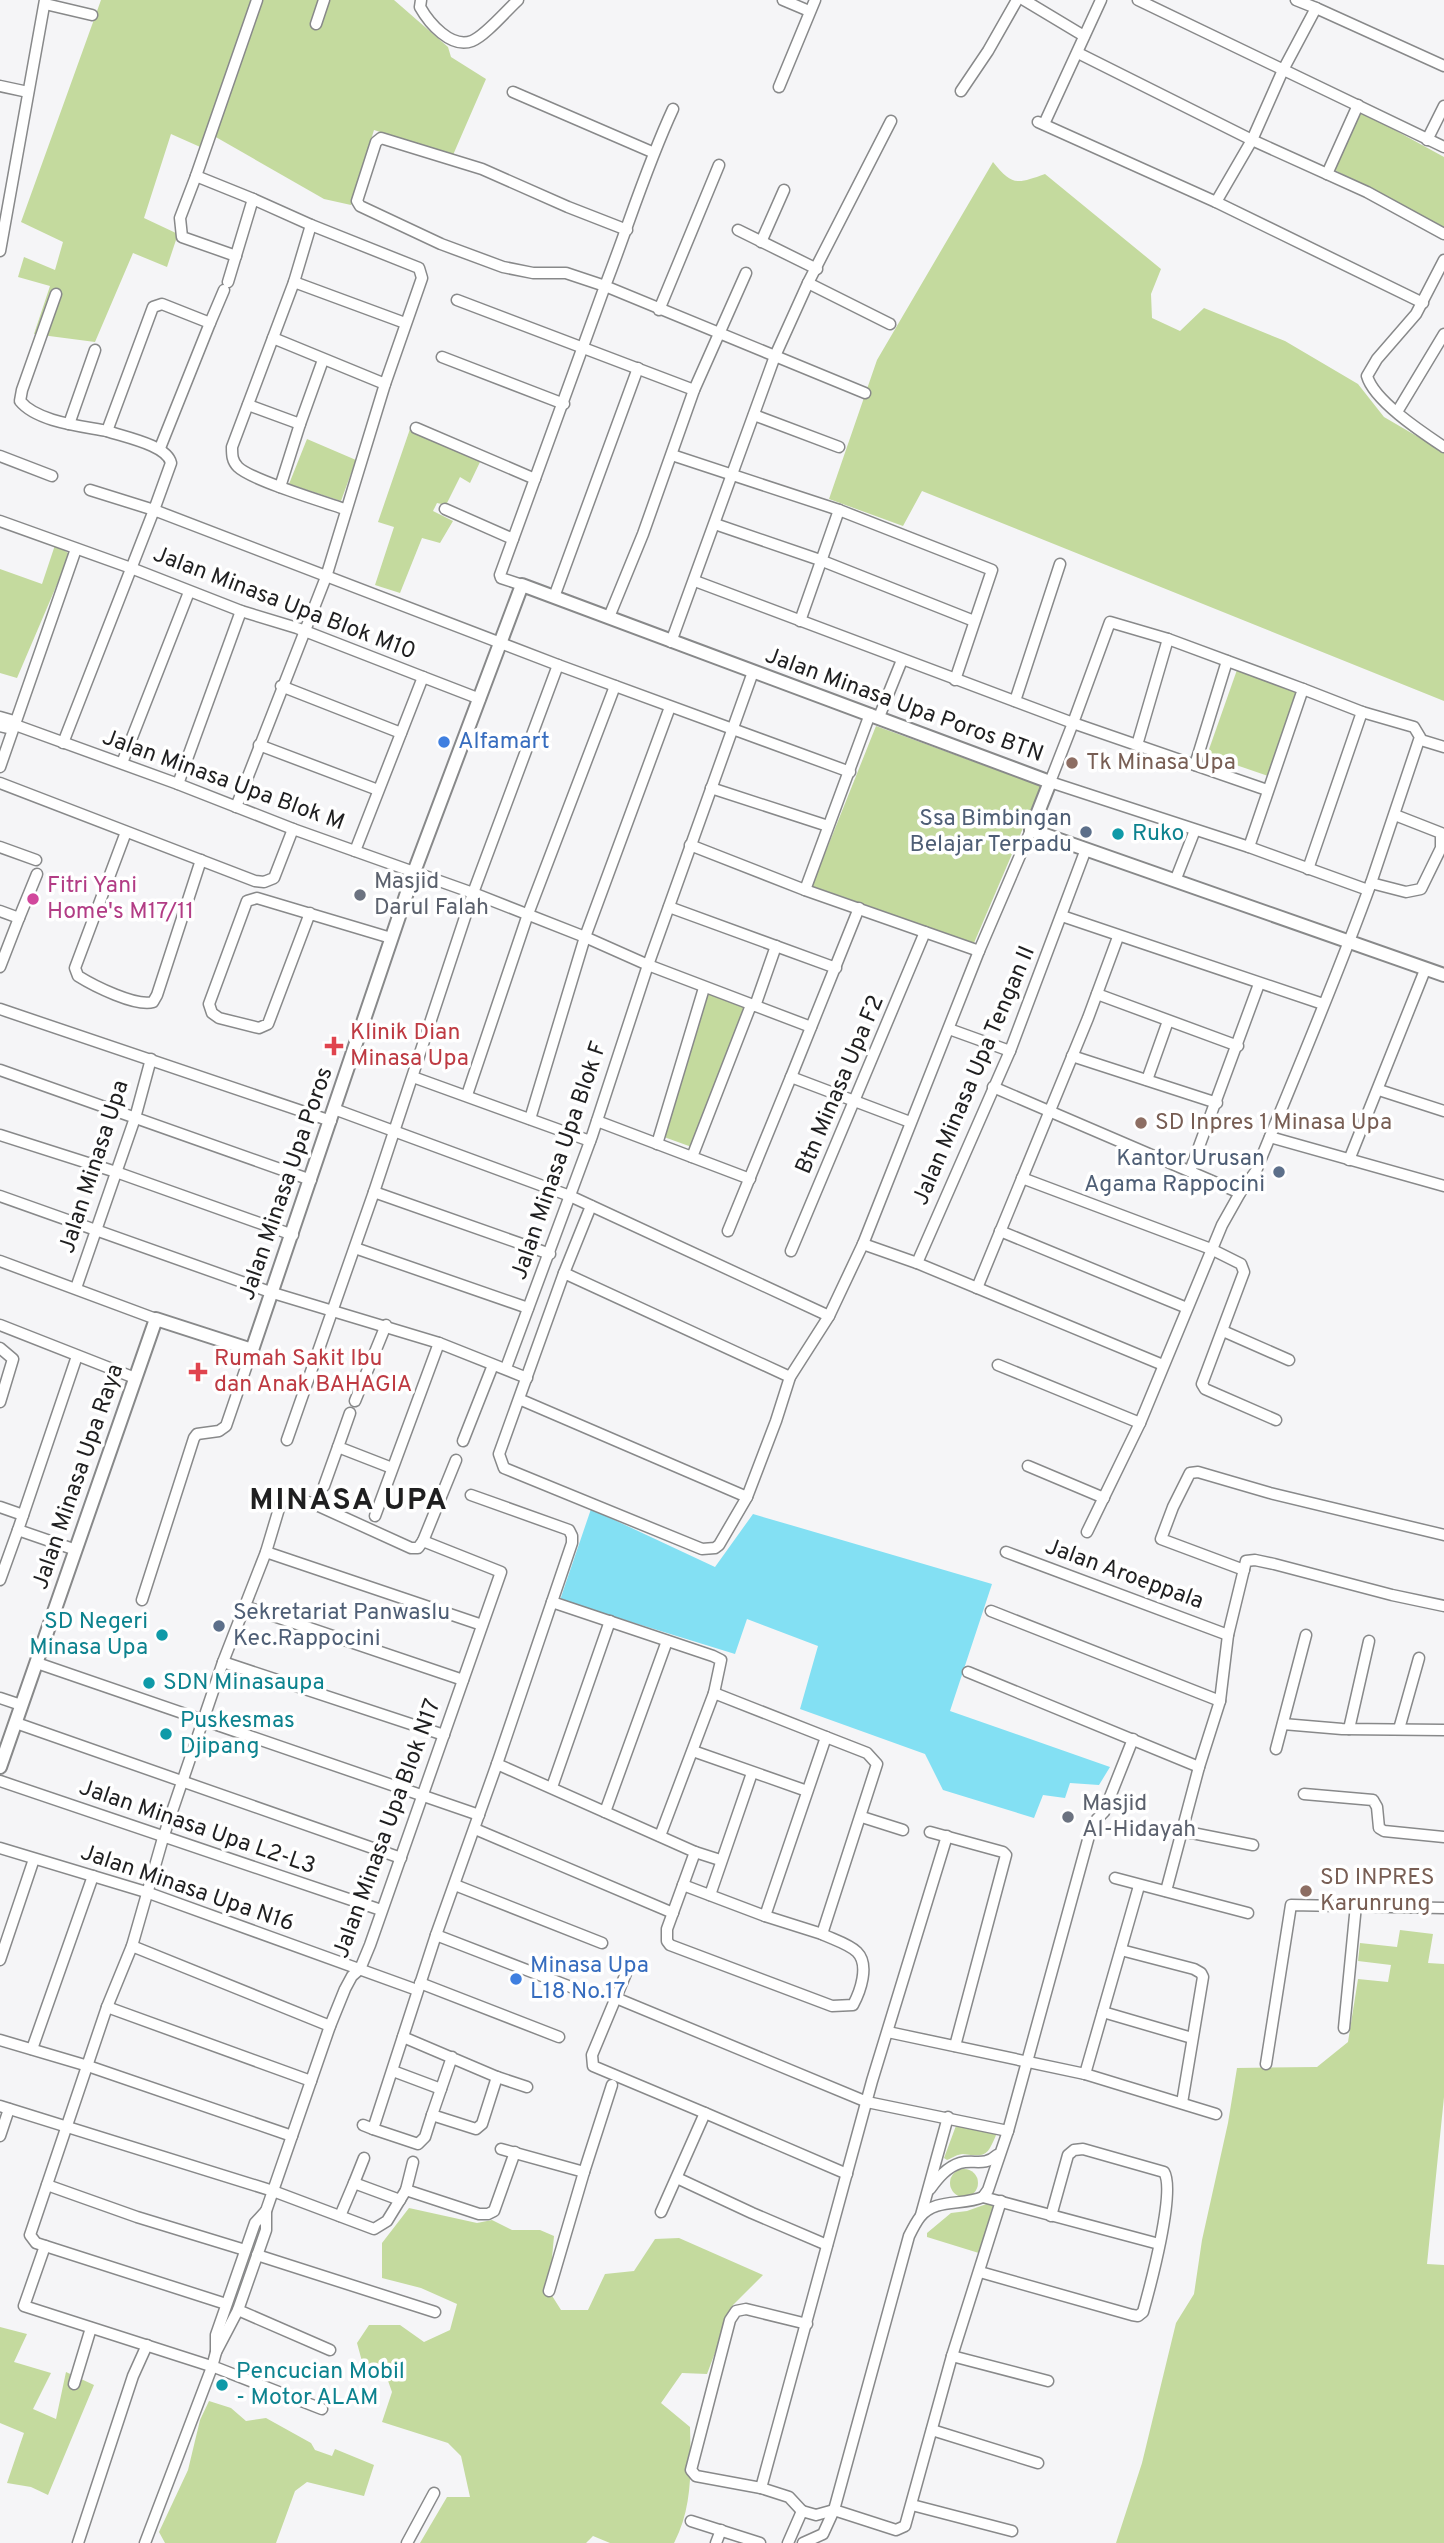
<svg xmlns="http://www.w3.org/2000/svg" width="1444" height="2543" viewBox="0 0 1444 2543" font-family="Overpass,sans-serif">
	<rect width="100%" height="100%" fill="#f5f5f7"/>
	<!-- green -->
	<g fill="#c4da9e">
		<path d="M101,0H394L448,47L451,57L486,79L453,155L374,130L351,205L324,199L214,136L207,150L171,134L144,218L178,234L167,267L133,253L95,342L34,334L50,286L18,277L24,257L55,270L63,242L21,222Z"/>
		<path d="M1358,110L1444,157V230L1333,169Z"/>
		<path d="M993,162C1012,186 1017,184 1045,174L1161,269L1151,294L1152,318L1180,331L1204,308L1285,341L1358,384L1384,417L1444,452V701L922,491L903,526L829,499L877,360Z"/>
		<path d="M410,429L480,462L470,483L460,477L446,505L437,503L433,511L453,521L440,543L422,538L400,593L375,585L394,527L378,522Z"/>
		<path d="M307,439L356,460L341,501L289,484Z"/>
		<path d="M55,545L70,554L17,678L0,673V569L42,584Z"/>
		<path d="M1238,667L1302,690L1271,777L1207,755Z"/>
		<path d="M876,726L1041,786L974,943L812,886Z"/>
		<path d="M706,992L755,1010L700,1150L664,1137Z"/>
		<path d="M1400,1930L1433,1934L1428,1963L1444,1964V2097L1427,2264L1444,2265V2543H1116L1142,2463L1176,2323L1194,2294L1202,2240L1228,2123L1237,2068L1317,2067L1348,2042L1358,1979L1388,1982L1391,1965L1358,1961L1360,1943L1397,1947Z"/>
		<path d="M957,2123L997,2133C987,2156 987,2157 963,2154C958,2154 952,2158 947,2160L944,2158Z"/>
		<circle cx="964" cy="2183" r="14"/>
		<path d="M992,2202L996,2203L982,2254L927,2237V2233L951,2213L967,2211Z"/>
		<path d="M409,2208L477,2223L492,2220L512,2230H540L554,2236L549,2291L561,2310H588L605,2274L634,2271L655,2239L679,2238L763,2275L733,2305L707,2374L682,2373L661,2403L690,2427C691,2467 693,2507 674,2543H610L593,2536L586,2543H420L447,2497H470L461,2456L448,2443L382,2422L392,2392L387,2378L363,2365L357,2343L369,2325H400L424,2342L450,2330L457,2304L421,2288L382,2278V2243Z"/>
		<path d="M0,2327L27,2334L14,2362L51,2373L33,2409L56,2419L66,2372L94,2385L48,2495L31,2487L7,2483L24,2433L0,2423Z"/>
		<path d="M209,2401L231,2408L246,2421L266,2418L311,2443L315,2450L332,2456L335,2449L374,2465L364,2496L307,2482L295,2491L276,2543H165L159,2532L188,2470L200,2420Z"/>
	</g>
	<!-- water -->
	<path fill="#83e0f3" d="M591,1509L715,1567L753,1514L992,1584L950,1711L1110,1767L1099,1785L1070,1783L1065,1798L1043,1795L1034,1818L943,1790L925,1754L800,1709L818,1646L747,1619L735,1654L560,1600Z"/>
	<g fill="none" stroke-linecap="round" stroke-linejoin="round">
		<defs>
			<g id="minor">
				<path d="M421,0L420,7C429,23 451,49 472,41C485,36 507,10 518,0"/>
				<path d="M783,0L809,11"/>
				<path d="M1024,0L1084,36"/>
				<path d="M1138,0L1444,147"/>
				<path d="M1296,0L1316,8"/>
				<path d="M45,4L92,15"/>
				<path d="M316,24L324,0"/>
				<path d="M1078,53L1252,140L1367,192L1444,234"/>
				<path d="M0,86L28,92"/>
				<path d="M779,87L815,0"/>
				<path d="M961,91L988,51L1017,0"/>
				<path d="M513,92L652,152"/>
				<path d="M673,109C646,167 628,227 605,286L865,393"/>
				<path d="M1038,122L1216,202L1423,303"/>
				<path d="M1044,124L1101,0"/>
				<path d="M1427,140L1444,106"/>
				<path d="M1327,174L1358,105"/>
				<path d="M196,176L257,0"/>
				<path d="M1216,202L1252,140L1283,70L1316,8L1444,66"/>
				<path d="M311,225L294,282L232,447C232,455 232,461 238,467C251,480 324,502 345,509"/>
				<path d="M738,230L817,269"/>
				<path d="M761,242L784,190"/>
				<path d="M0,251L45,0"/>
				<path d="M236,256L182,237L180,218L196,176L253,199"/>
				<path d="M1444,260L1416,314L1377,359L1367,376C1374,401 1423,433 1444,447"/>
				<path d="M228,282L253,199L311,225L419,268L422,278L385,384L326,577L236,807"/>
				<path d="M294,282L405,323"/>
				<path d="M808,283L890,324"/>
				<path d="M56,294L22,390L20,401C37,422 82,426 107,431L153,307L162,304L210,323L160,448"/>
				<path d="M457,300L694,390"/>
				<path d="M659,310L719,165"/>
				<path d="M210,323L224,290"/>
				<path d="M273,338L385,384"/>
				<path d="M442,357L564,404"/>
				<path d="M248,405L300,424L323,360"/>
				<path d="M1397,412L1444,334"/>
				<path d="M754,415L839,447"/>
				<path d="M69,424L95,350"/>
				<path d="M416,428L535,479"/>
				<path d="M672,455L839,510L992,570L955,680"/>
				<path d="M0,456L52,476"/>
				<path d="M280,487L300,424"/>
				<path d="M90,490L154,510L171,463C167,445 124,437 107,431"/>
				<path d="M445,509L513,539"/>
				<path d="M0,521L131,568L241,611L297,628L423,677"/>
				<path d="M715,524L820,560L974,621"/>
				<path d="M695,581L1073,723L1050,782L1249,847"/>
				<path d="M522,585L501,578L500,575L605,286L566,273H533L503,267L441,244L360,206L357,201L376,142L381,138L482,169L568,207L627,230"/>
				<path d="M554,597L638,368"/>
				<path d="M609,617L643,534L694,390L746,273"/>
				<path d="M800,621L839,510"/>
				<path d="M671,642L775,356L808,283L891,121"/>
				<path d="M281,686L401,733"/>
				<path d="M1303,689L1362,712L1308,869"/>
				<path d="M1015,701L1060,564"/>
				<path d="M1362,712L1414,727L1420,737L1371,883L1406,892L1421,889L1441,848V833L1395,815"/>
				<path d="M0,717L14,721L18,726L178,784L293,829L473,893L585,937L648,965L753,672"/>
				<path d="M879,717L902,660"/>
				<path d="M0,726L12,729"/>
				<path d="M1421,740L1444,747"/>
				<path d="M63,743L154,510L558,665L850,772"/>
				<path d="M259,745L378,790"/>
				<path d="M1137,745L1168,639"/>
				<path d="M122,763L189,592"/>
				<path d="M1195,765L1227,661"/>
				<path d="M0,767L76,549"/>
				<path d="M0,783L255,881L264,882L274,878L293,829"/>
				<path d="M178,784L241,611"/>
				<path d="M711,788L828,826"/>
				<path d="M1267,790L1073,723L1110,622L1168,639L1303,689L1249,847L1368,890"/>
				<path d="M126,832L75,968L78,976C94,986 136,1007 153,1002L157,995L201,860"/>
				<path d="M690,845L805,890L979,951"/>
				<path d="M0,847L36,860"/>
				<path d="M355,851L423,677L480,699"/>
				<path d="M1175,881L1195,830"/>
				<path d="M805,890L870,714"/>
				<path d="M669,907L836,968"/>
				<path d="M0,911L19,918L0,967"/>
				<path d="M310,913L268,1024L259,1028L219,1018L212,1013L209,1004L247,901L257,898L391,938"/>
				<path d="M1062,916L1323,1004"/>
				<path d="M19,918L37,874"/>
				<path d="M1097,994L1238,1046"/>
				<path d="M755,1006L776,946"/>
				<path d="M0,1009L331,1121"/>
				<path d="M949,1029L1010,1051"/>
				<path d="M1072,1056L1217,1103"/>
				<path d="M0,1070L311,1180"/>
				<path d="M413,1077L590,1141"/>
				<path d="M791,1077L859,908"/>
				<path d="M1147,1080L1168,1021"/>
				<path d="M993,1087L1240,1193"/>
				<path d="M1379,1090L1444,1111"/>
				<path d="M467,1095L528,914L615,686"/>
				<path d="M334,1109L570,1196L829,1316"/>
				<path d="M530,1119L585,937L670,707"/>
				<path d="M597,1121L692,1157"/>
				<path d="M0,1135L116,1172L293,1235"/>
				<path d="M1270,1137L1444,1186"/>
				<path d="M657,1144L704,988"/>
				<path d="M1349,1160L1425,970"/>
				<path d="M1190,1171L1259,984"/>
				<path d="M1022,1178L1211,1249L1241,1264L1244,1272L1202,1384L1205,1389L1276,1420"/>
				<path d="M750,1179L692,1157L751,1005"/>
				<path d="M374,1192L550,1254"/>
				<path d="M0,1196L273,1293L439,1343L527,1378"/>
				<path d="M728,1231L791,1077L910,1122"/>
				<path d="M1000,1231L1187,1308"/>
				<path d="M863,1244L917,1263L1163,1365"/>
				<path d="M355,1248L528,1308"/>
				<path d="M791,1251L925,932"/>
				<path d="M0,1261L156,1319"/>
				<path d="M917,1263L1010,1051L1086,849"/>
				<path d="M564,1273L591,1206"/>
				<path d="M76,1288L135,1118L151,1059"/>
				<path d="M977,1288L1088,1018L1118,937"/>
				<path d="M0,1325L135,1378"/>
				<path d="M1223,1331L1289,1360"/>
				<path d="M0,1348L13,1359L0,1402"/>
				<path d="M998,1365L1140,1423"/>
				<path d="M506,1368L592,1136L648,965L811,1027"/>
				<path d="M519,1399L747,1497L719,1545L715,1548L702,1549L504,1468L499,1454L564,1273L790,1377"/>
				<path d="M355,1401L386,1325"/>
				<path d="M350,1413L338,1447L392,1468"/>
				<path d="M287,1440L374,1192L473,893L558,665"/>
				<path d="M463,1441L493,1365"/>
				<path d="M1028,1466L1104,1498"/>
				<path d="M324,1486L338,1447"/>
				<path d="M747,1497L776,1421L790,1377L829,1316L863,1244L979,951L1031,830"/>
				<path d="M0,1507L23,1515"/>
				<path d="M375,1516L439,1343"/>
				<path d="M1087,1532L1140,1423L1222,1225L1240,1193L1256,1171C1295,1075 1336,980 1371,883"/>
				<path d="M423,1541L456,1460"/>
				<path d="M76,1550L18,1530L77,1356"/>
				<path d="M266,1552L482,1625"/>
				<path d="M1006,1552L1228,1635"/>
				<path d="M1244,1570L1161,1539L1173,1507L1190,1473L1198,1472L1270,1493L1444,1535"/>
				<path d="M0,1580L18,1530"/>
				<path d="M142,1600L194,1438L197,1434L219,1431L226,1426L252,1350"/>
				<path d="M552,1602L713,1656L721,1660L714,1693L660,1836"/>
				<path d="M244,1606L463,1680"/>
				<path d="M991,1611L1220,1701"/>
				<path d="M223,1662L444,1735"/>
				<path d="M37,1663L479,1815"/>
				<path d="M968,1672L1199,1767"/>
				<path d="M0,1698L21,1705"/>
				<path d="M16,1723L401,1858"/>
				<path d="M1283,1724L1342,1729L1444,1730"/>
				<path d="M1349,1729L1369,1641"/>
				<path d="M1399,1729L1419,1658"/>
				<path d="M1276,1749L1306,1635"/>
				<path d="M693,1751L807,1791"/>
				<path d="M497,1764L695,1852L667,1929V1941L670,1945L832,2006L853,2005C860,1992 870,1965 857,1952C849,1944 832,1939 822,1934L877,1764L867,1753L826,1737"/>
				<path d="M0,1781L381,1910"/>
				<path d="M552,1787L610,1621"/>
				<path d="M1304,1794L1373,1800L1377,1807L1379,1828L1384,1831L1444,1837"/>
				<path d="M605,1812L667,1641"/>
				<path d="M862,1817L903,1830"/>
				<path d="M475,1829L673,1913"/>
				<path d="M1182,1831L1253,1845"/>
				<path d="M930,1832L1003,1852L1006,1855L955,2046"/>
				<path d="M0,1848L146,1892L417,1990"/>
				<path d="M695,1852L720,1860"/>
				<path d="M1115,1878L1248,1913"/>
				<path d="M455,1885L602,1943"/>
				<path d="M683,1885L765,1916L826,1737L714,1693"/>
				<path d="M1166,1891L1199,1767L1220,1701L1228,1635L1246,1561L1255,1560L1274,1564L1392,1595L1444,1606"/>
				<path d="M710,1895L752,1773"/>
				<path d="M765,1916L822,1934"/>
				<path d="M436,1935L576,1989"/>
				<path d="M132,1946L330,2026"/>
				<path d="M1121,1950L1194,1969L1201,1973L1203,1977L1182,2103"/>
				<path d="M0,1960L34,1859"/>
				<path d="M627,1971L592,2055L593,2066L705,2113"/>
				<path d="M420,1983L559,2037"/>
				<path d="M616,1998L867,2102L1008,2131"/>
				<path d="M107,2007L311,2081"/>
				<path d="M1103,2012L1192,2038"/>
				<path d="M1344,2028L1356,1905"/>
				<path d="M888,2032L1085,2074L1216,2114"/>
				<path d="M403,2037C434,2050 466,2064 497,2077L482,2124L476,2129L432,2115L452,2057"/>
				<path d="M0,2040L88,2066L292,2136"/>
				<path d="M32,2049L93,1876"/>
				<path d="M1266,2064L1291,1905L1444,1908"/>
				<path d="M393,2071L441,2089"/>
				<path d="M1085,2074L1139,1886"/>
				<path d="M497,2077L527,2087"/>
				<path d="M0,2106L273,2191L374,2229L387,2221L406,2190L479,2214H488L494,2211L515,2152"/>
				<path d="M432,2115L425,2137L418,2144L373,2129L436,1935L497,1764L572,1543V1536L569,1530L471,1495"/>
				<path d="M363,2125L373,2129"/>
				<path d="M0,2136L9,2109"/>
				<path d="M501,2149L584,2172L549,2291"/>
				<path d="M584,2172L612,2085"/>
				<path d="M677,2178L752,2213L827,2245"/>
				<path d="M354,2183L364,2158"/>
				<path d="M47,2185L137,2217L245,2250"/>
				<path d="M930,2189C938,2178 947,2167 960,2163C974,2159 984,2167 997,2155"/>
				<path d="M406,2190L413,2162"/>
				<path d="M983,2197L988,2190L1008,2131L1089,1836L1097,1819L1104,1812L1133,1739"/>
				<path d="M983,2197L1159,2244"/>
				<path d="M661,2212L705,2113L847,2174"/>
				<path d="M921,2215L948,2117"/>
				<path d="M340,2216L354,2183L400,2200"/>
				<path d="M45,2246L24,2306L217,2368L322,2409"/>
				<path d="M257,2255L435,2312"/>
				<path d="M980,2272L1132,2315L1138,2316L1143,2312C1150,2287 1176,2191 1164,2172L1083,2149L1074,2150L1068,2155L1051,2216"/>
				<path d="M238,2310L330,2350"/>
				<path d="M216,2352L238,2310L266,2230V2211L330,2026L345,1989L352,1976L360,1969L370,1945L501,1572L423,1541L418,1548H411L312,1503L290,1498L281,1502L266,1552L223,1662L163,1838L132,1946L107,2007L30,2235L36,2243L226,2304"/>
				<path d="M952,2356L1048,2381"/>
				<path d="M74,2384L91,2328"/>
				<path d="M932,2430L1038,2463"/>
				<path d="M761,2488L696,2476L691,2470L730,2320L736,2311L746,2309L807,2324"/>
				<path d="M912,2505L1012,2531"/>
				<path d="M802,2511L789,2497L761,2488L872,2081L947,1836"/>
				<path d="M691,2521L760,2543"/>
				<path d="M78,2543L133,2376L147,2345"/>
				<path d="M145,2543L212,2367L216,2352V2335L255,2223L266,2211"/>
				<path d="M407,2543L434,2493"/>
				<path d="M716,2543L721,2530"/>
				<path d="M788,2543L802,2511L816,2515L834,2510L896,2530L905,2526L952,2356L1001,2201"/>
				<path d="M803,2543L823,2534L834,2510L909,2236C912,2230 916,2222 920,2217C935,2198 962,2206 983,2197"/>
			</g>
			<path id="tertiary" d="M0,1767L156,1319L252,1350L414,872L522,585L1050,782L1031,830L1444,975"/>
		</defs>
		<!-- minor casing -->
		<use href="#minor" stroke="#88898a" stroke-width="13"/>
		<!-- tertiary casing -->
		<use href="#tertiary" stroke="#88898a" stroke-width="16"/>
		<!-- minor -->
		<use href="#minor" stroke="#fff" stroke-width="10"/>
		<!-- tertiary -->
		<use href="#tertiary" stroke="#fff" stroke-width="12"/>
	</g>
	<!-- markers -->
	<g fill="#3f7fe0" stroke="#fff" stroke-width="2.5">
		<circle cx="444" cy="742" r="7"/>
		<circle cx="516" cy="1979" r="7"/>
	</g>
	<g fill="#8d6e63" stroke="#fff" stroke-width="2.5">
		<circle cx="1072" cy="763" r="7"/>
		<circle cx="1141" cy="1123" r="7"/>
		<circle cx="1306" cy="1891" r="7"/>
	</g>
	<g fill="#5c6f8a" stroke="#fff" stroke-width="2.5">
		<circle cx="1086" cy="832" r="7"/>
		<circle cx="1279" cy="1172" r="7"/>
		<circle cx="219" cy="1626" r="7"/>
	</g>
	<g fill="#0f9aa8" stroke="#fff" stroke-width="2.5">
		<circle cx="1118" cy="834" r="7"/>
		<circle cx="162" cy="1635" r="7"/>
		<circle cx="149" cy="1683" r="7"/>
		<circle cx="166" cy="1734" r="7"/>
		<circle cx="222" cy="2385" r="7"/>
	</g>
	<g fill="#6b7280" stroke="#fff" stroke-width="2.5">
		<circle cx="360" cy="895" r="7"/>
		<circle cx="1068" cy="1817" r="7"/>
	</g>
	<circle fill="#d1479c" stroke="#fff" stroke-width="2.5" cx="33" cy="899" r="7"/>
	<g fill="#e0444e" stroke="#fff" stroke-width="2.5">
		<path d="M330.5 1035.5h7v7h7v7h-7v7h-7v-7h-7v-7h7z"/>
		<path d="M194.5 1361.5h7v7h7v7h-7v7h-7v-7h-7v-7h7z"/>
	</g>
	<g text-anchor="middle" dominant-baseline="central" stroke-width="7" stroke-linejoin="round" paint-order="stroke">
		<!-- street labels -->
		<g font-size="23" fill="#1f1f20" stroke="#fff">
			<text transform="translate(284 604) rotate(21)">Jalan Minasa Upa Blok M10</text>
			<text transform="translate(904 706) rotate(20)">Jalan Minasa Upa Poros BTN</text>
			<text transform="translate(223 781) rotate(20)">Jalan Minasa Upa Blok M</text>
			<text transform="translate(975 1076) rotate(-67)">Jalan Minasa Upa Tengan II</text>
			<text transform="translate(841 1085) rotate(-67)">Btn Minasa Upa F2</text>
			<text transform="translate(560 1161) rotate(-71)">Jalan Minasa Upa Blok F</text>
			<text transform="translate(95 1167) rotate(-72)">Jalan Minasa Upa</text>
			<text transform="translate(287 1184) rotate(-71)">Jalan Minasa Upa Poros</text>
			<text transform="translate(79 1477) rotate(-71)">Jalan Minasa Upa Raya</text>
			<text transform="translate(1124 1575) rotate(20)">Jalan Aroeppala</text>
			<text transform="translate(197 1828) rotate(19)">Jalan Minasa Upa L2-L3</text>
			<text transform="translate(388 1829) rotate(-70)">Jalan Minasa Upa Blok N17</text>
			<text transform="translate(187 1889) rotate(19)">Jalan Minasa Upa N16</text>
		</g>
		<!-- shop labels -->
		<g font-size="23" fill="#366cbe" stroke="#fff" text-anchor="start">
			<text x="458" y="742">Alfamart</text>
			<text x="530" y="1966">Minasa Upa<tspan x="530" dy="26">L18 No.17</tspan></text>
		</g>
		<!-- education labels -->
		<g font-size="23" fill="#785e54" stroke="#fff" text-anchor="start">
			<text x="1086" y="763">Tk Minasa Upa</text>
			<text x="1155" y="1123">SD Inpres 1 Minasa Upa</text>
			<text x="1320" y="1878">SD INPRES<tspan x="1320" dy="26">Karunrung</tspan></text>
		</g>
		<!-- service labels -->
		<g font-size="23" fill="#4e5e75" stroke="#fff" text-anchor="end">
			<text x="1072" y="819">Ssa Bimbingan<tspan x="1072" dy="26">Belajar Terpadu</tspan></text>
			<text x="1265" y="1159">Kantor Urusan<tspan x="1265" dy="26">Agama Rappocini</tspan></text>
			<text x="233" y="1613" text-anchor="start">Sekretariat Panwaslu<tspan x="233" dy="26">Kec.Rappocini</tspan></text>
		</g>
		<!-- culture labels -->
		<g font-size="23" fill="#0d838f" stroke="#fff" text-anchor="start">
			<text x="1132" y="834">Ruko</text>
			<text x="148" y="1622" text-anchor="end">SD Negeri<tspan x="148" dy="26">Minasa Upa</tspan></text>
			<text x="163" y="1683">SDN Minasaupa</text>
			<text x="180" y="1721">Puskesmas<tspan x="180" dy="26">Djipang</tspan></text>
			<text x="236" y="2372">Pencucian Mobil<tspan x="236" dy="26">- Motor ALAM</tspan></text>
		</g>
		<!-- worship labels -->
		<g font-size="23" fill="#5b616d" stroke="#fff" text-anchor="start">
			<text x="374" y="882">Masjid<tspan x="374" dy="26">Darul Falah</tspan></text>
			<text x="1082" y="1804">Masjid<tspan x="1082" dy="26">Al-Hidayah</tspan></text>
		</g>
		<!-- hotel labels -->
		<g font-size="23" fill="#b23c85" stroke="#fff" text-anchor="start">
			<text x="47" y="886">Fitri Yani<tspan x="47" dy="26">Home's M17/11</tspan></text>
		</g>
		<!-- health labels -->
		<g font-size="23" fill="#be3a42" stroke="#fff" text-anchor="start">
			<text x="350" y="1033">Klinik Dian<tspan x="350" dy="26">Minasa Upa</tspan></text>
			<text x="214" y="1359">Rumah Sakit Ibu<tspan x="214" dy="26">dan Anak BAHAGIA</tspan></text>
		</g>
		<!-- district labels -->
		<g font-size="30" font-weight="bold" letter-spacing="2" fill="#1f1f20" stroke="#fff">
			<text x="349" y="1501">MINASA UPA</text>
		</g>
	</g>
</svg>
